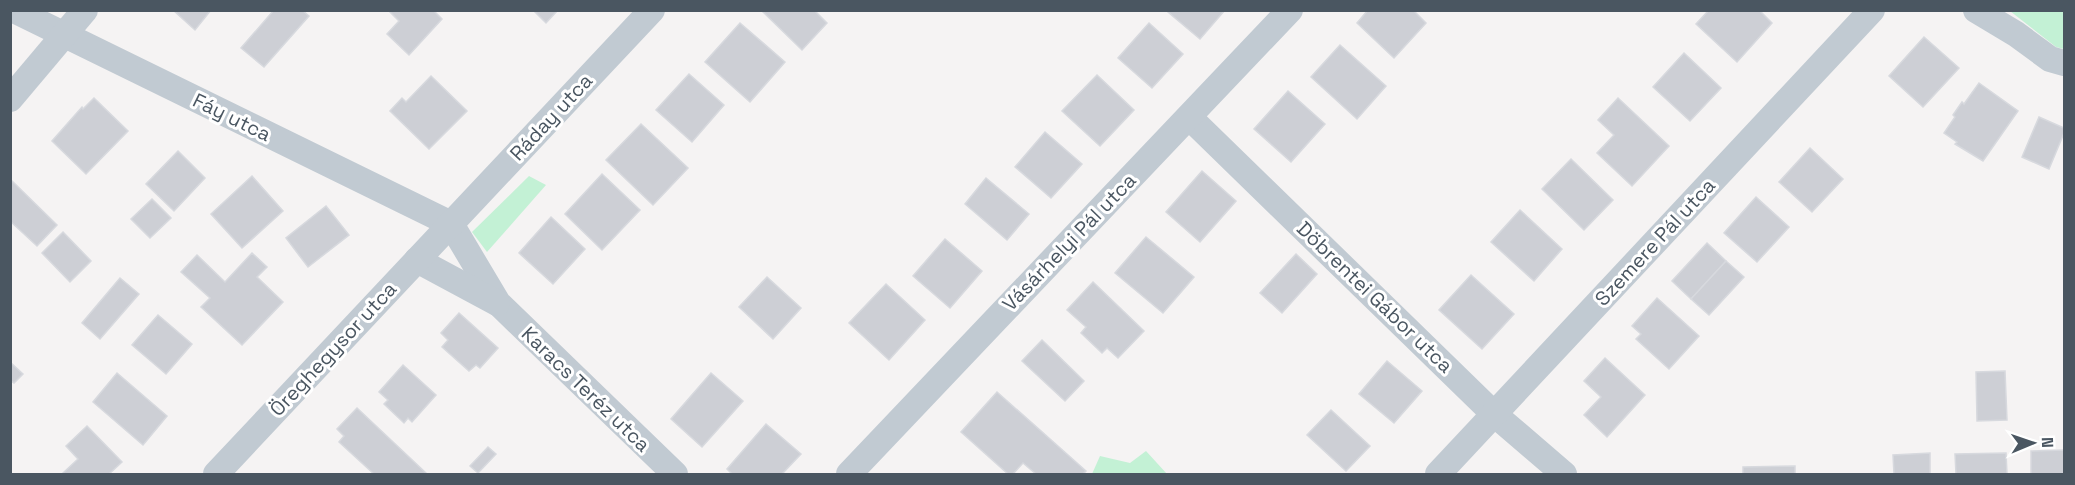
<svg xmlns="http://www.w3.org/2000/svg" width="2075" height="485" viewBox="0 0 2075 485" font-family="'Space Grotesk',sans-serif">
	<rect width="100%" height="100%" fill="#f5f3f3"/>
	<!-- green -->
	<g fill="#c3f1d5">
		<path d="M2010,11H2064V49L2056,47Z"/>
		<path d="M529,176L546,185L487,252L472,232Z"/>
		<path d="M1146,451L1167,474H1092L1100,456L1130,463Z"/>
	</g>
	<!-- building -->
	<g fill="#cdcfd5" stroke="#d7d9de" stroke-width="1.5">
		<path d="M173,10H211L195,30Z"/>
		<path d="M274,10H302L309,16L264,67L241,48Z"/>
		<path d="M388,10H433L442,19L409,55L387,34L399,21Z"/>
		<path d="M533,10H558L546,23Z"/>
		<path d="M761,10H814L827,23L802,50Z"/>
		<path d="M1169,10H1225L1200,39L1168,12Z"/>
		<path d="M1368,10H1413L1426,23L1394,58L1357,23Z"/>
		<path d="M1709,10H1759L1772,23L1737,62L1696,24Z"/>
		<path d="M740,23L785,62L750,102L705,62Z"/>
		<path d="M1149,23L1183,54L1152,88L1118,58Z"/>
		<path d="M1924,37L1959,68L1923,107L1889,76Z"/>
		<path d="M1340,45L1386,86L1357,119L1311,77Z"/>
		<path d="M1684,53L1721,88L1690,121L1653,87Z"/>
		<path d="M689,74L724,105L692,142L656,110Z"/>
		<path d="M1097,75L1134,110L1100,146L1062,111Z"/>
		<path d="M431,76L467,111L429,149L390,111L402,98L406,102Z"/>
		<path d="M1979,83L2018,111L1983,161L1955,144L1957,142L1944,133L1955,117L1953,115L1962,102L1964,104Z"/>
		<path d="M1288,91L1325,124L1291,162L1254,129Z"/>
		<path d="M94,98L128,131L86,174L52,141L82,107L83,109Z"/>
		<path d="M1618,98L1669,146L1632,186L1597,153L1614,135L1598,120Z"/>
		<path d="M2039,117L2064,128V133L2049,169L2022,157Z"/>
		<path d="M641,124L688,168L653,205L606,160Z"/>
		<path d="M1045,132L1082,164L1051,198L1015,167Z"/>
		<path d="M1810,148L1843,179L1812,212L1779,182Z"/>
		<path d="M178,151L205,178L174,211L146,184Z"/>
		<path d="M1571,159L1613,200L1584,230L1542,189Z"/>
		<path d="M1202,171L1236,201L1200,242L1166,212Z"/>
		<path d="M602,174L640,210L602,250L565,214Z"/>
		<path d="M252,176L283,211L242,248L211,214Z"/>
		<path d="M986,178L1029,214L1007,240L965,204Z"/>
		<path d="M10,179L57,225L37,246L10,221Z"/>
		<path d="M1756,197L1789,227L1757,262L1724,233Z"/>
		<path d="M152,199L171,218L150,238L131,219Z"/>
		<path d="M326,206L349,235L308,267L286,238Z"/>
		<path d="M1520,210L1562,249L1534,281L1491,242Z"/>
		<path d="M551,217L585,249L553,284L519,253Z"/>
		<path d="M63,232L91,261L70,282L42,253Z"/>
		<path d="M1146,237L1194,277L1163,313L1115,273Z"/>
		<path d="M945,239L982,271L950,308L913,276Z"/>
		<path d="M1707,243L1726,261L1691,299L1672,281Z"/>
		<path d="M252,253L267,267L257,277L283,302L242,345L201,307L210,298L181,272L197,255L225,282Z"/>
		<path d="M1296,254L1317,274L1282,313L1260,293Z"/>
		<path d="M1726,261L1744,277L1709,315L1691,299Z"/>
		<path d="M1471,275L1514,314L1482,349L1439,310Z"/>
		<path d="M767,277L801,308L773,339L739,307Z"/>
		<path d="M120,278L139,294L100,339L82,323Z"/>
		<path d="M1093,282L1144,331L1118,358L1107,348L1102,353L1081,333L1086,327L1067,310Z"/>
		<path d="M886,284L925,320L889,360L849,323Z"/>
		<path d="M1657,298L1699,336L1669,369L1636,339L1641,334L1632,326Z"/>
		<path d="M459,313L498,348L480,368L476,365L469,371L442,347L448,340L441,333Z"/>
		<path d="M158,315L192,344L166,374L132,345Z"/>
		<path d="M1042,340L1084,381L1065,401L1022,361Z"/>
		<path d="M1605,358L1645,395L1607,437L1584,415L1601,397L1584,381Z"/>
		<path d="M1387,361L1422,391L1394,423L1359,394Z"/>
		<path d="M10,362L23,374L14,383L10,380Z"/>
		<path d="M403,365L436,395L412,422L408,418L404,423L384,404L388,400L379,392Z"/>
		<path d="M2005,371L2007,420L1977,421L1976,372Z"/>
		<path d="M117,373L167,416L143,445L93,402Z"/>
		<path d="M711,373L743,401L702,447L671,419Z"/>
		<path d="M997,392L1086,471L1083,474H1036L1023,463L1013,474H1008L961,432Z"/>
		<path d="M357,408L427,474H374L339,442L344,436L337,429Z"/>
		<path d="M1331,410L1370,446L1346,471L1307,435Z"/>
		<path d="M766,424L801,454L782,474H732L727,469Z"/>
		<path d="M87,426L122,462L109,474H64L63,473L78,459L66,446Z"/>
		<path d="M488,447L496,454L478,473L470,466Z"/>
		<path d="M2064,450V474H2031V451Z"/>
		<path d="M1930,453V474H1894L1893,455Z"/>
		<path d="M2006,453L2007,474H1956L1955,454Z"/>
		<path d="M1795,466V474H1743V467Z"/>
	</g>
	<g fill="none" stroke-linecap="round" stroke-linejoin="round">
		<!-- street -->
		<g stroke="#c1cad2" stroke-width="26">
			<path d="M14,10L451,224"/>
			<path d="M1976,10L2016,34L2050,59L2064,63"/>
			<path d="M10,99L85,10"/>
			<path d="M1189,117L1494,414L1564,474"/>
			<path d="M451,224L498,303L675,474"/>
			<path d="M417,260L497,303"/>
			<path d="M216,474L652,10"/>
			<path d="M849,474L1290,10"/>
			<path d="M1438,474L1872,10"/>
		</g>
	</g>
	<g text-anchor="middle" dominant-baseline="central" stroke-width="6" stroke-linejoin="round" paint-order="stroke">
		<!-- street labels -->
		<g font-size="20" fill="#4a5661" stroke="#fff">
			<text transform="translate(232 117) rotate(26)">Fáy utca</text>
			<text transform="translate(551 117) rotate(-47)">Ráday utca</text>
			<text transform="translate(1069 242) rotate(-46)">Vásárhelyi Pál utca</text>
			<text transform="translate(1655 242) rotate(-47)">Szemere Pál utca</text>
			<text transform="translate(1375 297) rotate(44)">Döbrentei Gábor utca</text>
			<text transform="translate(333 349) rotate(-47)">Öreghegysor utca</text>
			<text transform="translate(586 389) rotate(44)">Karacs Teréz utca</text>
		</g>
	</g>
	<!-- border -->
	<rect width="2075" height="485" fill="none" stroke="#4a5661" stroke-width="24"/>
	<!-- north arrow -->
	<g transform="translate(2033 443) rotate(88)" stroke="#ffffff" stroke-width="4.5" paint-order="stroke">
	<path d="M0-4.5L10 22L0 15L-10 22Z" fill="#4a5661"/>
	<text y="-9" font-size="16" font-weight="bold" text-anchor="middle" fill="#4a5661">N</text>
	</g>
</svg>
